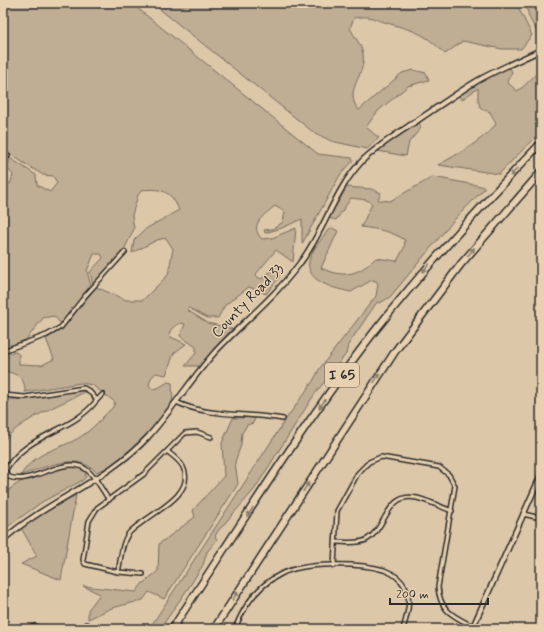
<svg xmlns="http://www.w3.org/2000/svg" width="544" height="632" viewBox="0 0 544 632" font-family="Mynerve,sans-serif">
	<rect width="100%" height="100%" fill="#ddc7a9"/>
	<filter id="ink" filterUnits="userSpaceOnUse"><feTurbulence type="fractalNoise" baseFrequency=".025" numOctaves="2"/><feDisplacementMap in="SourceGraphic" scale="8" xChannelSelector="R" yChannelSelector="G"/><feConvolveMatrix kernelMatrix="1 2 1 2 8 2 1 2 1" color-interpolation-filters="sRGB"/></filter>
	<g filter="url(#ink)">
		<!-- green -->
		<g fill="#bfad94" stroke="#756c60">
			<path d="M3,3H131L318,154L352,158L353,161L340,175L302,244V219L282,228L265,233L264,230L273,229L283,222L285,212L275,206C264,215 248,225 262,239L272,238L296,228L293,262L276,250L256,274L257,277L261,279L278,266H279V278L266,294L249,287L225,305L218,318H207L189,308L187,310L208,323L232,329L201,366H185L196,353V347L180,336L185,324L181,323C174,326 170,328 169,336L186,344L174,353L166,375L156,373L151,378L149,385L152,389L158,388L168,382L172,383C172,388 174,399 171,404C163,422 115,468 96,472C77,451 44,468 21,475C37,448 64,450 86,433C96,426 104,415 113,407L115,402L92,385L81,383L25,392C25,376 17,375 3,370V354L16,352L19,355V364L42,365L54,359L46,339L63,329L96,287L126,300H143L168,275L173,249L166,238L157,240L132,253L134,240L147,228L179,210C171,191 162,188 142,190L138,195L132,215L134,229L123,252L93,285L90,272L103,258L101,254H94L87,271L91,286L61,324L54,316L43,318L26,340L3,348V182L10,184L13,175L7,168L10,158L36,175L37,185L50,192L57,183L53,176L43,175L8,153H3Z"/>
			<path d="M152,3H516L532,35L521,49H502L463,41L445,54C423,31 413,31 384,22C369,18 372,15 354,18L350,28C354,36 362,46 363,54C367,75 342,91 359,110L402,73L413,70L426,73L429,80L408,86L378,111L366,127L379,138L367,149L331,141L313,132Z"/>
			<path d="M531,3H541L540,38L529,17L527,9Z"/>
			<path d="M509,66L512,72L507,82L517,91L523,87L541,69V131L499,174L438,165C458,154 481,142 496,124L490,112L481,109L478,101V88L461,100L459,96L473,86Z"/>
			<path d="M419,122L421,128L409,142L406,156L377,151Z"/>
			<path d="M433,177L481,186L485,188L454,220L390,297L380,303L377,302L348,345L346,354L314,395L254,490L218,531L215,536L217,540L207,552L203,565L191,584L160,629H149L286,419L313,381L320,368L376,296L378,284L376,281L372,280L351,292C336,289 305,282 309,261C311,251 322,239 328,230L332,228L338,231L321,268C344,278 357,276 376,258L397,261L404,248L405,240C391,231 377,229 361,227L372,204L367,200L351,198L336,220L329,218L347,187L371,189L381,193L378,200L390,201Z"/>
			<path d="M78,390L85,392C61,404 18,421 3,442V408L11,399H27Z"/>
			<path d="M254,417L255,419L253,423L247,425L242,433L241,445L235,462L238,484L164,599L149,592L143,600L112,608L88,619V610L100,594L83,586L136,592L142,584L158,571L159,544L195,517L193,510L224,476L222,443L233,418Z"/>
			<path d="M78,467L85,471L86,477L83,480L42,502L3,530V492L6,493C20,477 58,466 78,467Z"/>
			<path d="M76,495L61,580L21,564L37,556L20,526Z"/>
		</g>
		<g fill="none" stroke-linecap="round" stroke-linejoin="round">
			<defs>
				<g id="minor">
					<path d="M3,154L8,156"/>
					<path d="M3,351L47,335L61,327L85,296L125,252"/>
					<path d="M3,395L25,397L84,388L89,391L97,400C73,432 25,434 5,471L3,470"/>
					<path d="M97,400L103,394"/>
					<path d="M176,402C210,418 247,412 283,419"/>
					<path d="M5,471L9,477C32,486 66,453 87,470C96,477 102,490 109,500"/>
					<path d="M523,514L541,518"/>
					<path d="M336,542C345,542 358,544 366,540C387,529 386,491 417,498C429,501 441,507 452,511"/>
					<path d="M334,566L337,511L358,473L369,462L381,457L439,467L449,475L455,486L438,587C440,612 454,616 474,627"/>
					<path d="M118,572C121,560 121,543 129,533C143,516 198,497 183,467C180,461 173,456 168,452"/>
					<path d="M143,574L118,572L85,564L83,560L89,521L97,508L144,474L185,433L197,432L211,437"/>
					<path d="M27,629L35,626L41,629"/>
					<path d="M80,629L87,624L96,629"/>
					<path d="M235,629C244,605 258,585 281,574C303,562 360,563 384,570C392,573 401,579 405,587C412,600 407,616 403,629"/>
				</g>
				<g id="tertiary">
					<path d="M3,540C48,500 107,481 148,437C172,410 191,379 215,352C243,322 275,297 300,263C325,231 334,189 364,159C380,144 400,132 418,120C438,107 457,93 477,81C498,69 520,60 541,50"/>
					<path d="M472,629L541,475"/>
				</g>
				<g id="motorway">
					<path d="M172,629C238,529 301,427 374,332C426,266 483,204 541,143"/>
					<path d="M214,629L396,350L461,264L541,172"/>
				</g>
			</defs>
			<!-- minor casing -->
			<use href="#minor" stroke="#2b2b2b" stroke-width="6"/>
			<!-- tertiary casing -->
			<use href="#tertiary" stroke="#2b2b2b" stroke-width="7"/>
			<!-- motorway casing -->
			<use href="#motorway" stroke="#2b2b2b" stroke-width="9"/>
			<!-- minor -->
			<use href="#minor" stroke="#e8d1b1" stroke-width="3"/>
			<!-- tertiary -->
			<use href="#tertiary" stroke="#e8d1b1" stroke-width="4"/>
			<!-- motorway -->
			<use href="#motorway" stroke="#e8d1b1" stroke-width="6"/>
		</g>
		<!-- one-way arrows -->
		<defs><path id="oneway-solid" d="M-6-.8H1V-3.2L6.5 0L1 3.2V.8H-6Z"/></defs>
		<g fill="#8a7e6e">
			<use href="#oneway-solid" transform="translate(514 172) rotate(134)"/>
			<use href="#oneway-solid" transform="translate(471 252) rotate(-50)"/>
			<use href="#oneway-solid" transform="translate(426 268) rotate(130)"/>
			<use href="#oneway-solid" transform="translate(377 378) rotate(-56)"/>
			<use href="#oneway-solid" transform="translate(322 404) rotate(125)"/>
			<use href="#oneway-solid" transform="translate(306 487) rotate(-57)"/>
			<use href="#oneway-solid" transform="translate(250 512) rotate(123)"/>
			<use href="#oneway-solid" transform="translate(235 596) rotate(-57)"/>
		</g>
	</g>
	<g text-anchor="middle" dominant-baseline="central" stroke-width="3" stroke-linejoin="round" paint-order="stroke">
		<!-- shield labels -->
		<rect fill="#e8d1b1" stroke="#645d53" stroke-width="1" x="325" y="363" width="34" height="24" rx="3"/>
		<g font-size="14" font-weight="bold" fill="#2b2b2b">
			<text x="342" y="375">I 65</text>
		</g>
		<!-- street labels -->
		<g font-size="15" fill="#2b2b2b" stroke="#e8d1b1">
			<text transform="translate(248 301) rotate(-46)">County Road 33</text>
		</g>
	</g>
	<!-- margin -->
	<rect width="544" height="632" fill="none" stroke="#e8d1b1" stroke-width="16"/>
	<rect x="8" y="8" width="528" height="616" fill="none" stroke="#2b2b2b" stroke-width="1.5" filter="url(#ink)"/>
	<!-- scale -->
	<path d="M390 598v6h98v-6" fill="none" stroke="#2b2b2b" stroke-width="2"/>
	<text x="396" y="598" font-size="12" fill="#2b2b2b" stroke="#e8d1b1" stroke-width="3" paint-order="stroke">200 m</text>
</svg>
